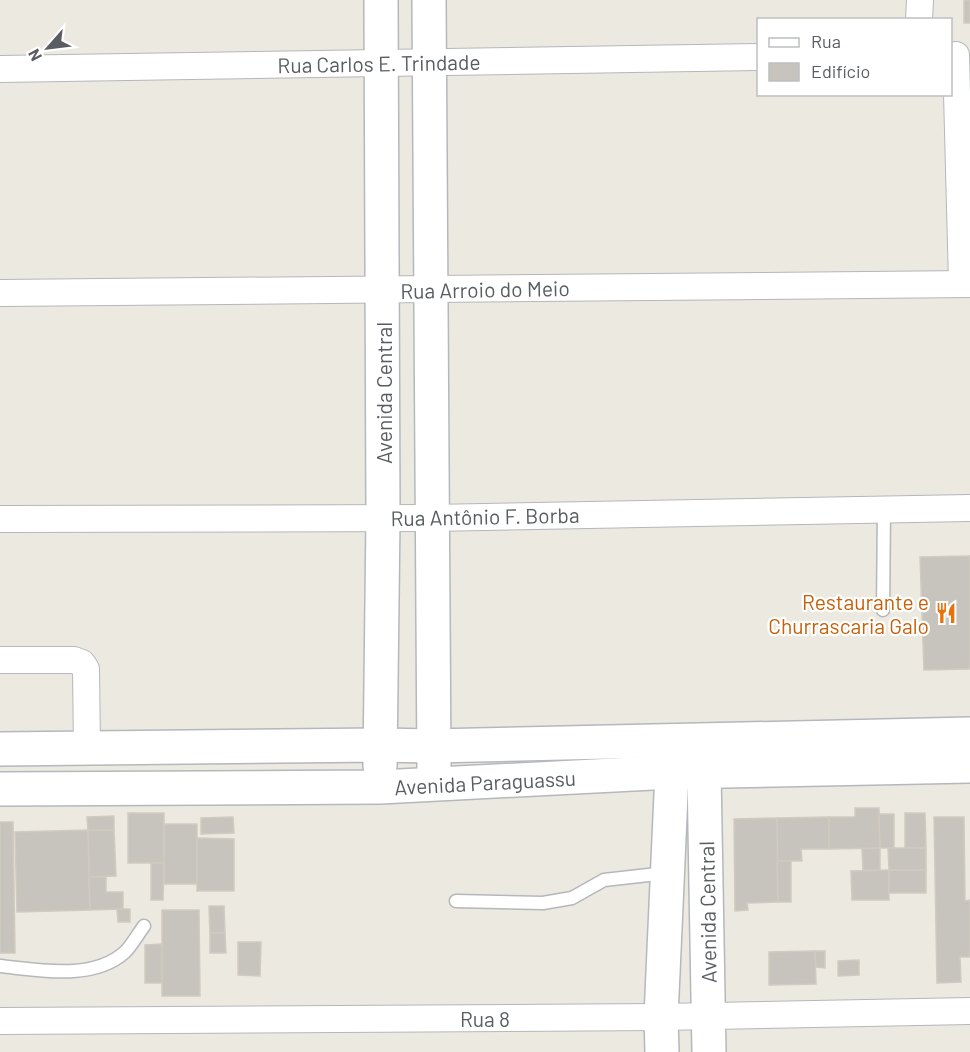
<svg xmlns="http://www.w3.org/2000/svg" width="970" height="1052" viewBox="0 0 970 1052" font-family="Barlow,sans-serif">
	<rect width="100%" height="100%" fill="#ece9e1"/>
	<!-- building -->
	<g fill="#c7c4be" stroke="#d1cabf" stroke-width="1.5">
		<rect x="964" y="0" width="6" height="23"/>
		<path d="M970,556V669L924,670L920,557Z"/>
		<path d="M855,808H879L880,848L829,849V817H855Z"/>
		<rect x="128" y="813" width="36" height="50"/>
		<path d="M905,813H925L926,848H905Z"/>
		<path d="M879,814H894V848H880Z"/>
		<path d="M114,816V830H88L87,817Z"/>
		<path d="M233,817L234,833L201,834V818Z"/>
		<path d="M829,817V849H801L802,861H777V818Z"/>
		<path d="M934,817H964L965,901L970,900V957H960L961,982L937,983Z"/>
		<path d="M777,818L778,902L747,903L748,910L735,911L734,819Z"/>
		<path d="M0,822H13L15,953H0Z"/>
		<rect x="164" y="824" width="33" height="60"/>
		<path d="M88,830H114L116,876L89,877Z"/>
		<path d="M88,830L90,910L17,912L15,832Z"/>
		<path d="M197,838L234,839V891H197Z"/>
		<path d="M880,848V870L863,871L862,849Z"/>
		<path d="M888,848H926V870H889Z"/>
		<path d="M777,861H791V902H778Z"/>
		<path d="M151,863H164L163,900H151Z"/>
		<path d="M889,870V900H852L851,871Z"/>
		<rect x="889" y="870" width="37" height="23"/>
		<path d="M89,877H106V892H123V909L90,910Z"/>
		<path d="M209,906H224L225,933H210Z"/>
		<path d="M117,909H130V922H118Z"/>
		<path d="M162,910H199L200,996H162Z"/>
		<path d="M210,933H225L226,953H210Z"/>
		<path d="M238,942H261L260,976L238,975Z"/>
		<path d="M162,944V983H145V945Z"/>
		<path d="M815,951L816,984L769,985V952Z"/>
		<path d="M815,951H825V968L816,967Z"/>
		<path d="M859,960V975L838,976V961Z"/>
	</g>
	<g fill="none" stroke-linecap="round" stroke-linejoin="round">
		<defs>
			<g id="lane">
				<path d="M883,610L884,510"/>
				<path d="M456,901L543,903L572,898L604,880L666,873"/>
				<path d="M0,966C39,970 93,981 125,952C132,945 138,934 144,926"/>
			</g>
			<g id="street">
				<path d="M919,20L920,0"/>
				<path d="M956,55L962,283"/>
				<path d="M0,69L758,57"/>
				<path d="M0,293L970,284"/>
				<path d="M0,519L432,518L970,508"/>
				<path d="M0,660H74L82,663L86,669L87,748"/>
				<path d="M0,1021L661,1017L970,1011"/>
			</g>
			<g id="secondary">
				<path d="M429,0L434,768"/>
				<path d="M0,749L380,745L433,746L970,734"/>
				<path d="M380,766L383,517L381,0"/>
				<path d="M704,772L709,1052"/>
				<path d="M0,789L380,787L672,772L970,766"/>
				<path d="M662,1052L661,1017L672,772"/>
			</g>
		</defs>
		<!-- lane casing -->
		<use href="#lane" stroke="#b4b7bb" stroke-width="15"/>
		<!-- street casing -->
		<use href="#street" stroke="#b4b7bb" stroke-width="28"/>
		<!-- secondary casing -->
		<use href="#secondary" stroke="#b4b8bd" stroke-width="36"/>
		<!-- lane -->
		<use href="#lane" stroke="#fff" stroke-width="12"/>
		<!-- street -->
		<use href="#street" stroke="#fff" stroke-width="26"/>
		<!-- secondary -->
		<use href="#secondary" stroke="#fff" stroke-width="33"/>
	</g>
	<!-- icons -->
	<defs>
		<symbol id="restaurant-bare" viewBox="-9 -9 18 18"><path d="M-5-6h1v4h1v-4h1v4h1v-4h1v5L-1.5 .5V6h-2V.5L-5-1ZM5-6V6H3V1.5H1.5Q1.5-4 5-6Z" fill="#e8710a" stroke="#fff" stroke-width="2.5" paint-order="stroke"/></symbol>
	</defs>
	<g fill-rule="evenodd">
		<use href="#restaurant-bare" x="931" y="598" width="30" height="30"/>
	</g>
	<g text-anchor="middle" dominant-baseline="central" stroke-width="4.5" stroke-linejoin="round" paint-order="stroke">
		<!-- street labels -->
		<g font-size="21" fill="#595d62" stroke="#fff">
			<text transform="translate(379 63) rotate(-1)">Rua Carlos E. Trindade</text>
			<text transform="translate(485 289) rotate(-1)">Rua Arroio do Meio</text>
			<text transform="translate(383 393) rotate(-90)">Avenida Central</text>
			<text transform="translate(485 516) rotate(-1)">Rua Antônio F. Borba</text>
			<text transform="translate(485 782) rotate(-3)">Avenida Paraguassu</text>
			<text transform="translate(707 912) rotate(-91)">Avenida Central</text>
			<text x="485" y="1018">Rua 8</text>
		</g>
		<!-- food labels -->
		<g font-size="21" fill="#c56008" stroke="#fff" text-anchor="end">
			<text x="929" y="601">Restaurante e<tspan x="929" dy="24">Churrascaria Galo</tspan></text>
		</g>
	</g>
	<!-- legend -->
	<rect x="757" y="18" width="195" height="78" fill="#ffffff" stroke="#bdbec0" stroke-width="1.5"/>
	<rect x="769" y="38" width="30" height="9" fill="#ffffff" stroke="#bdbec0" stroke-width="1.5"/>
	<text x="811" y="48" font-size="18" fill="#595d62">Rua</text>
	<rect x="769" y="63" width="30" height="18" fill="#c7c4be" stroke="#bdbec0" stroke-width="1.5"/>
	<text x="811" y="78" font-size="18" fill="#595d62">Edifício</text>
	<!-- north arrow -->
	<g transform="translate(48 48) rotate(242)" stroke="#ffffff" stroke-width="4.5" paint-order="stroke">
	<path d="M0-4.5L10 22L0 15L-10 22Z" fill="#595d62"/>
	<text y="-9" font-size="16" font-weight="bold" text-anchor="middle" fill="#595d62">N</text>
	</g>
</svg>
